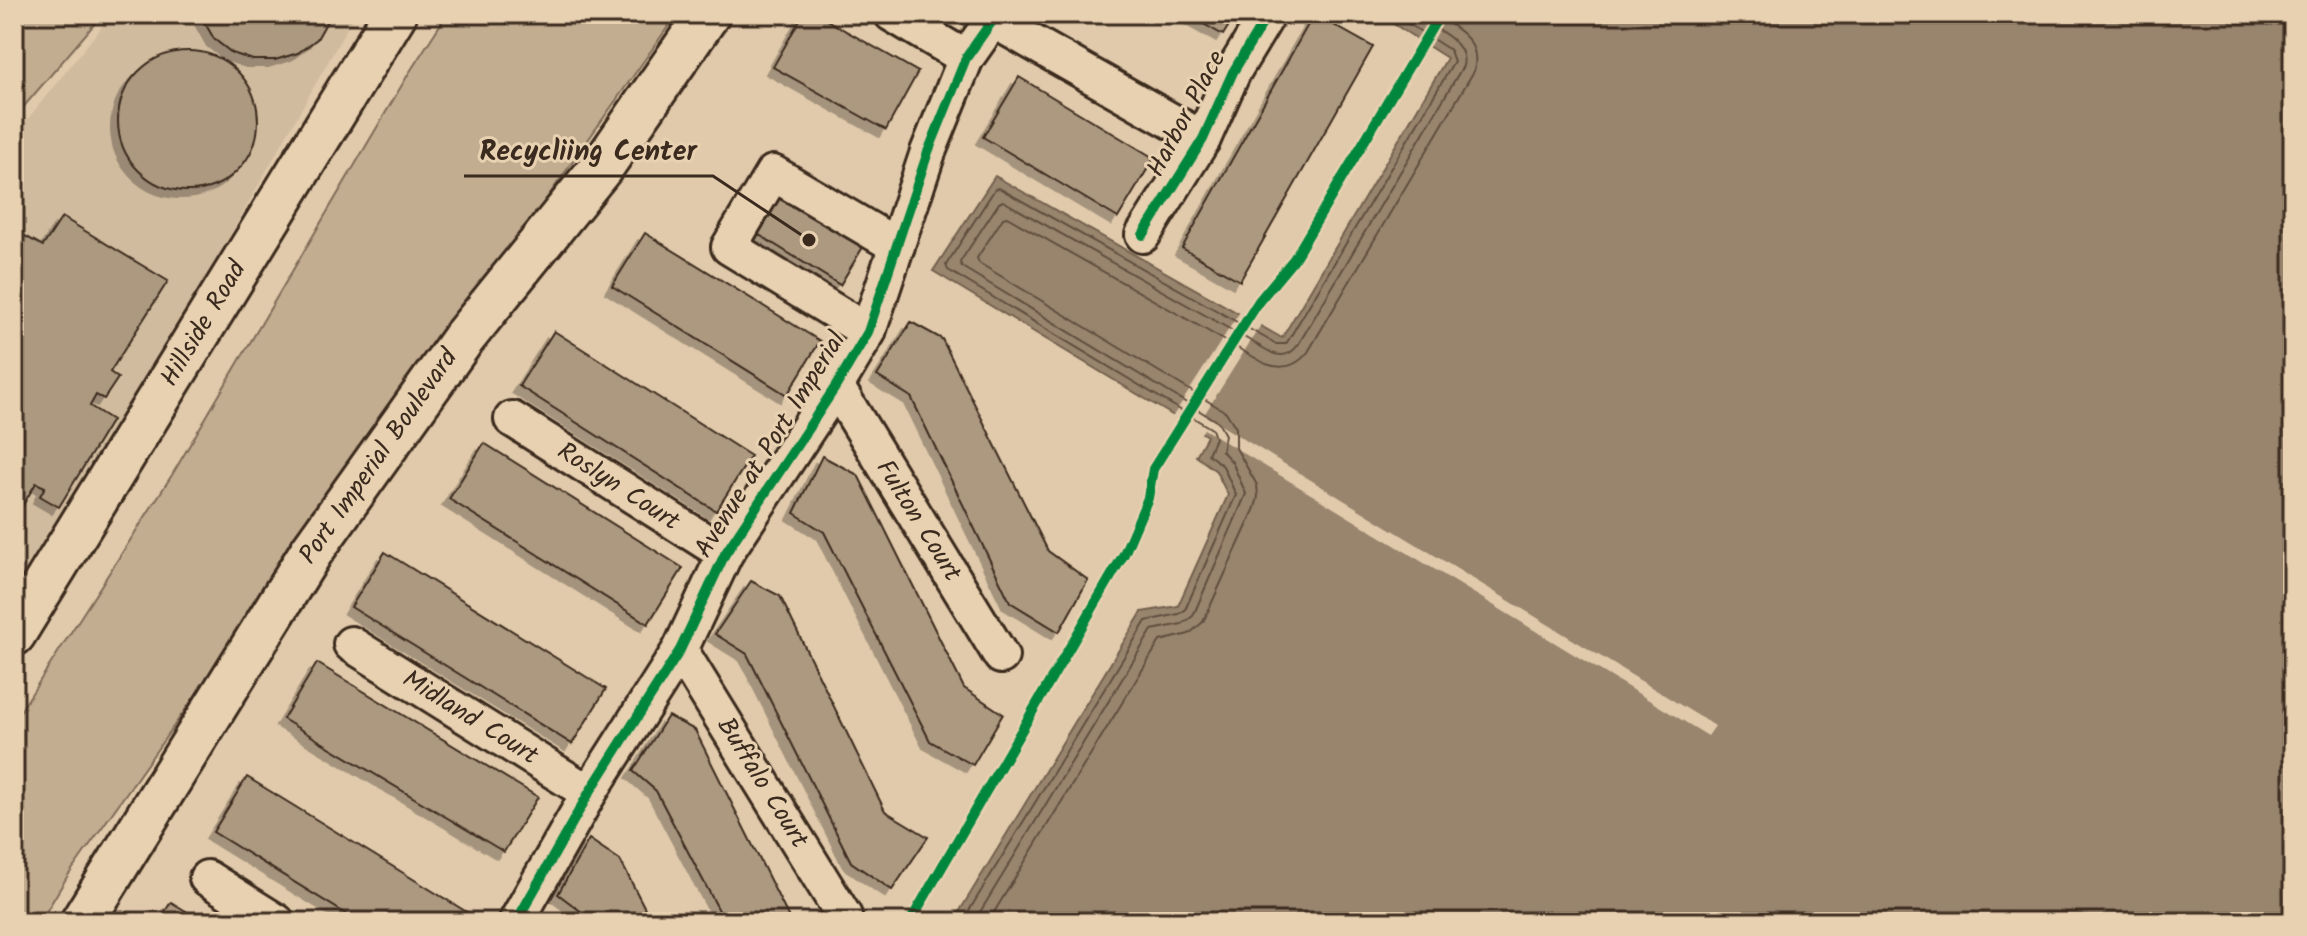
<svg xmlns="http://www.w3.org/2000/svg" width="2307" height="936" viewBox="0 0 2307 936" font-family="Kalam,sans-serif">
	<defs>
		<filter id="shadow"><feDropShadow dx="-7" dy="7" stdDeviation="0" flood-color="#0004"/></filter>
	</defs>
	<rect width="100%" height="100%" fill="#e1caab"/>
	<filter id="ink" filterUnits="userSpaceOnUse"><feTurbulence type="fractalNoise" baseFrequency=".0125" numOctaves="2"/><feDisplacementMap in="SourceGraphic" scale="16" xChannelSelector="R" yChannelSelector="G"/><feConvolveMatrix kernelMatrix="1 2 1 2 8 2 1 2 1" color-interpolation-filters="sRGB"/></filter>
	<g filter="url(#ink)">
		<!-- built -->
		<path fill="#d1bb9e" d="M112,14H355L69,521L14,597V136Z"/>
		<!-- green -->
		<g fill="#c3ad91" stroke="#7f6c58" stroke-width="2">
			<path d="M14,14H103L14,118Z"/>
			<path d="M447,14H677L67,877L40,922H14V721L172,475L409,73Z"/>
		</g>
		<!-- water -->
		<path fill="#99856e" stroke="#73614e" stroke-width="2" d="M1378,14H2293V922H953L1142,612L1178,606L1228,495L1216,471L1196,456L1207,436L933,271L995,176L1282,338L1447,58Z"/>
		<!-- pier -->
		<path fill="#e1caab" d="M1241,310L1262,323L1204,415L1715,726L1708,736L1204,429L1199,436L1171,419Z"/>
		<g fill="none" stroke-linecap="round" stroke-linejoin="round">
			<!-- shore -->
			<g stroke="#614e3e" stroke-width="2">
				<path d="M962,922L1146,621L1179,614L1185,610L1236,495L1223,466L1208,454L1215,438L1212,429L948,270L946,265L995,189L999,188L1276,344H1286L1454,62L1450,50L1393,14"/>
				<path d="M974,922L1152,630L1182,624L1193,616L1246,494L1232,462L1222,451L1225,435L1218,422L962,267L960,262L999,203L1003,201L1272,353C1282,357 1291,355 1298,345L1463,66C1469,40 1430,26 1411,14"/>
				<path d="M988,922L1160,641L1189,634L1203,622L1255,508L1258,497L1257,485L1236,448V428L1226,412L979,263L977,258L1003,218L1007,217L1266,364C1283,370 1297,366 1308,352L1474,71C1482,40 1456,28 1434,14"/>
			</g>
		</g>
		<!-- building -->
		<g fill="#ad9980" stroke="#3b2a1e" stroke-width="2" filter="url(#shadow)">
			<path d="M200,14H331L317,39L298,53L275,60H253L232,53L214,39Z"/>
			<path d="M803,14H816L918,72L886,130L773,67Z"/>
			<path d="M1186,14H1236L1223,35Z"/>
			<path d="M1314,14L1373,47L1240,281L1182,248Z"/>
			<circle cx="188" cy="121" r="70"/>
			<path d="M1019,77L1154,158L1118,218L983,137Z"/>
			<path d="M779,196L863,247L840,285L756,233Z"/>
			<path d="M62,217L168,281L110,372L118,378L104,399L96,395L90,406L112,420L59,507L40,496L45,487L36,483L14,520V230L43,246Z"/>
			<path d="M645,233L820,341L787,395L612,286Z"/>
			<path d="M911,322L942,339L1048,551L1088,580L1059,632L1010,602L911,397L877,376Z"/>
			<path d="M554,331L751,456L716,511L519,386Z"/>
			<path d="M484,443L683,568L648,624L449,499Z"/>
			<path d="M822,456L858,475L964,688L1003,714L973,765L930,741L824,532L794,513Z"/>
			<path d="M385,552L606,689L572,744L351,607Z"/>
			<path d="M751,581L780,596L885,811L928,837L892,890L851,862L747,654L715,634Z"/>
			<path d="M317,663L538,797L504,852L283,719Z"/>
			<path d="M668,716L695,730L791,922H725L656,791L633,771Z"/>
			<path d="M247,777L470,914L465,922H359L213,832Z"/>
			<path d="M589,839L620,860L652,922H588L583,913L558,894Z"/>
			<path d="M171,902L204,922H158Z"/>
		</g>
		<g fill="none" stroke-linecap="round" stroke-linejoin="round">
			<defs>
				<g id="minor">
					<path d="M892,14L966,58"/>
					<path d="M993,20L1203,139"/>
					<path d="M1143,235L1203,139L1233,72L1268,14"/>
					<path d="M868,332L729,247L773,173L897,246"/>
					<path d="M836,386L1001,656"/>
					<path d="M512,419L725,554"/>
					<path d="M351,644L589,793"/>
					<path d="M680,650L844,916"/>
					<path d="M207,878L277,922"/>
					<path d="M516,922L589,793L680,650L725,554L836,386L868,332L928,152L966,58L997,14"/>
				</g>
				<g id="major">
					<path d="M14,634L395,14"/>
					<path d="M82,922L311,552L462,340L604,164L708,14"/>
				</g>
			</defs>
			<!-- minor casing -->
			<use href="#minor" stroke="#3b2a1e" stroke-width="40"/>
			<!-- major casing -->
			<use href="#major" stroke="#3b2a1e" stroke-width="48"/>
			<!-- minor -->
			<use href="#minor" stroke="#e8d1b1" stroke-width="34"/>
			<!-- major -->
			<use href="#major" stroke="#e8d1b1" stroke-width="42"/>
			<defs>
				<g id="cycleway">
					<path d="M1143,235L1203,139L1233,72L1268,14"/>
					<path d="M516,922L589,793L680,650L725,554L836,386L868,332L928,152L966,58L997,14"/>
					<path d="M910,922L1124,554L1148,498L1153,469L1259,301L1294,259L1440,14"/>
				</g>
			</defs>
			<!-- cycleway casing -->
			<use href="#cycleway" stroke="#e8d1b1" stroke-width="15"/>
			<!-- cycleway -->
			<use href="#cycleway" stroke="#00873e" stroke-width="10"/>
		</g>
	</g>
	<g text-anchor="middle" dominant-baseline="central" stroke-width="6" stroke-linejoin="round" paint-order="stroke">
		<!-- street labels -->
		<g font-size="26" fill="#3b2a1e" stroke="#e8d1b1">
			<text transform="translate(1187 114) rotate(-62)">Harbor Place</text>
			<text transform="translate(204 324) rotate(-59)">Hillside Road</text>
			<text transform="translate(771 445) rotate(-58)">Avenue at Port Imperial</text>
			<text transform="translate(379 457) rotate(-55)">Port Imperial Boulevard</text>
			<text transform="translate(618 487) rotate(33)">Roslyn Court</text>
			<text transform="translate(918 521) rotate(58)">Fulton Court</text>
			<text transform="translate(470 718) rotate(32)">Midland Court</text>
			<text transform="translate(762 783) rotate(58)">Buffalo Court</text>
		</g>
	</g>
	<!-- callouts -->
	<path fill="none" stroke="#3b2a1e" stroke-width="3" d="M809 240L713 176H464"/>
	<circle fill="#3b2a1e" stroke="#e8d1b1" stroke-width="3" cx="809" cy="240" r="8"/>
	<g font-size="28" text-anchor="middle" font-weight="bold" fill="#3b2a1e" stroke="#e8d1b1" stroke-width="6" stroke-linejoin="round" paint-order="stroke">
		<text x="588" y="160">Recycliing Center</text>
	</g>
	<!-- margin -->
	<rect width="2307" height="936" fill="none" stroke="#e8d1b1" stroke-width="48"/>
	<rect x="24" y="24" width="2259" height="888" fill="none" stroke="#3b2a1e" stroke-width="3" filter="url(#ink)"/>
</svg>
